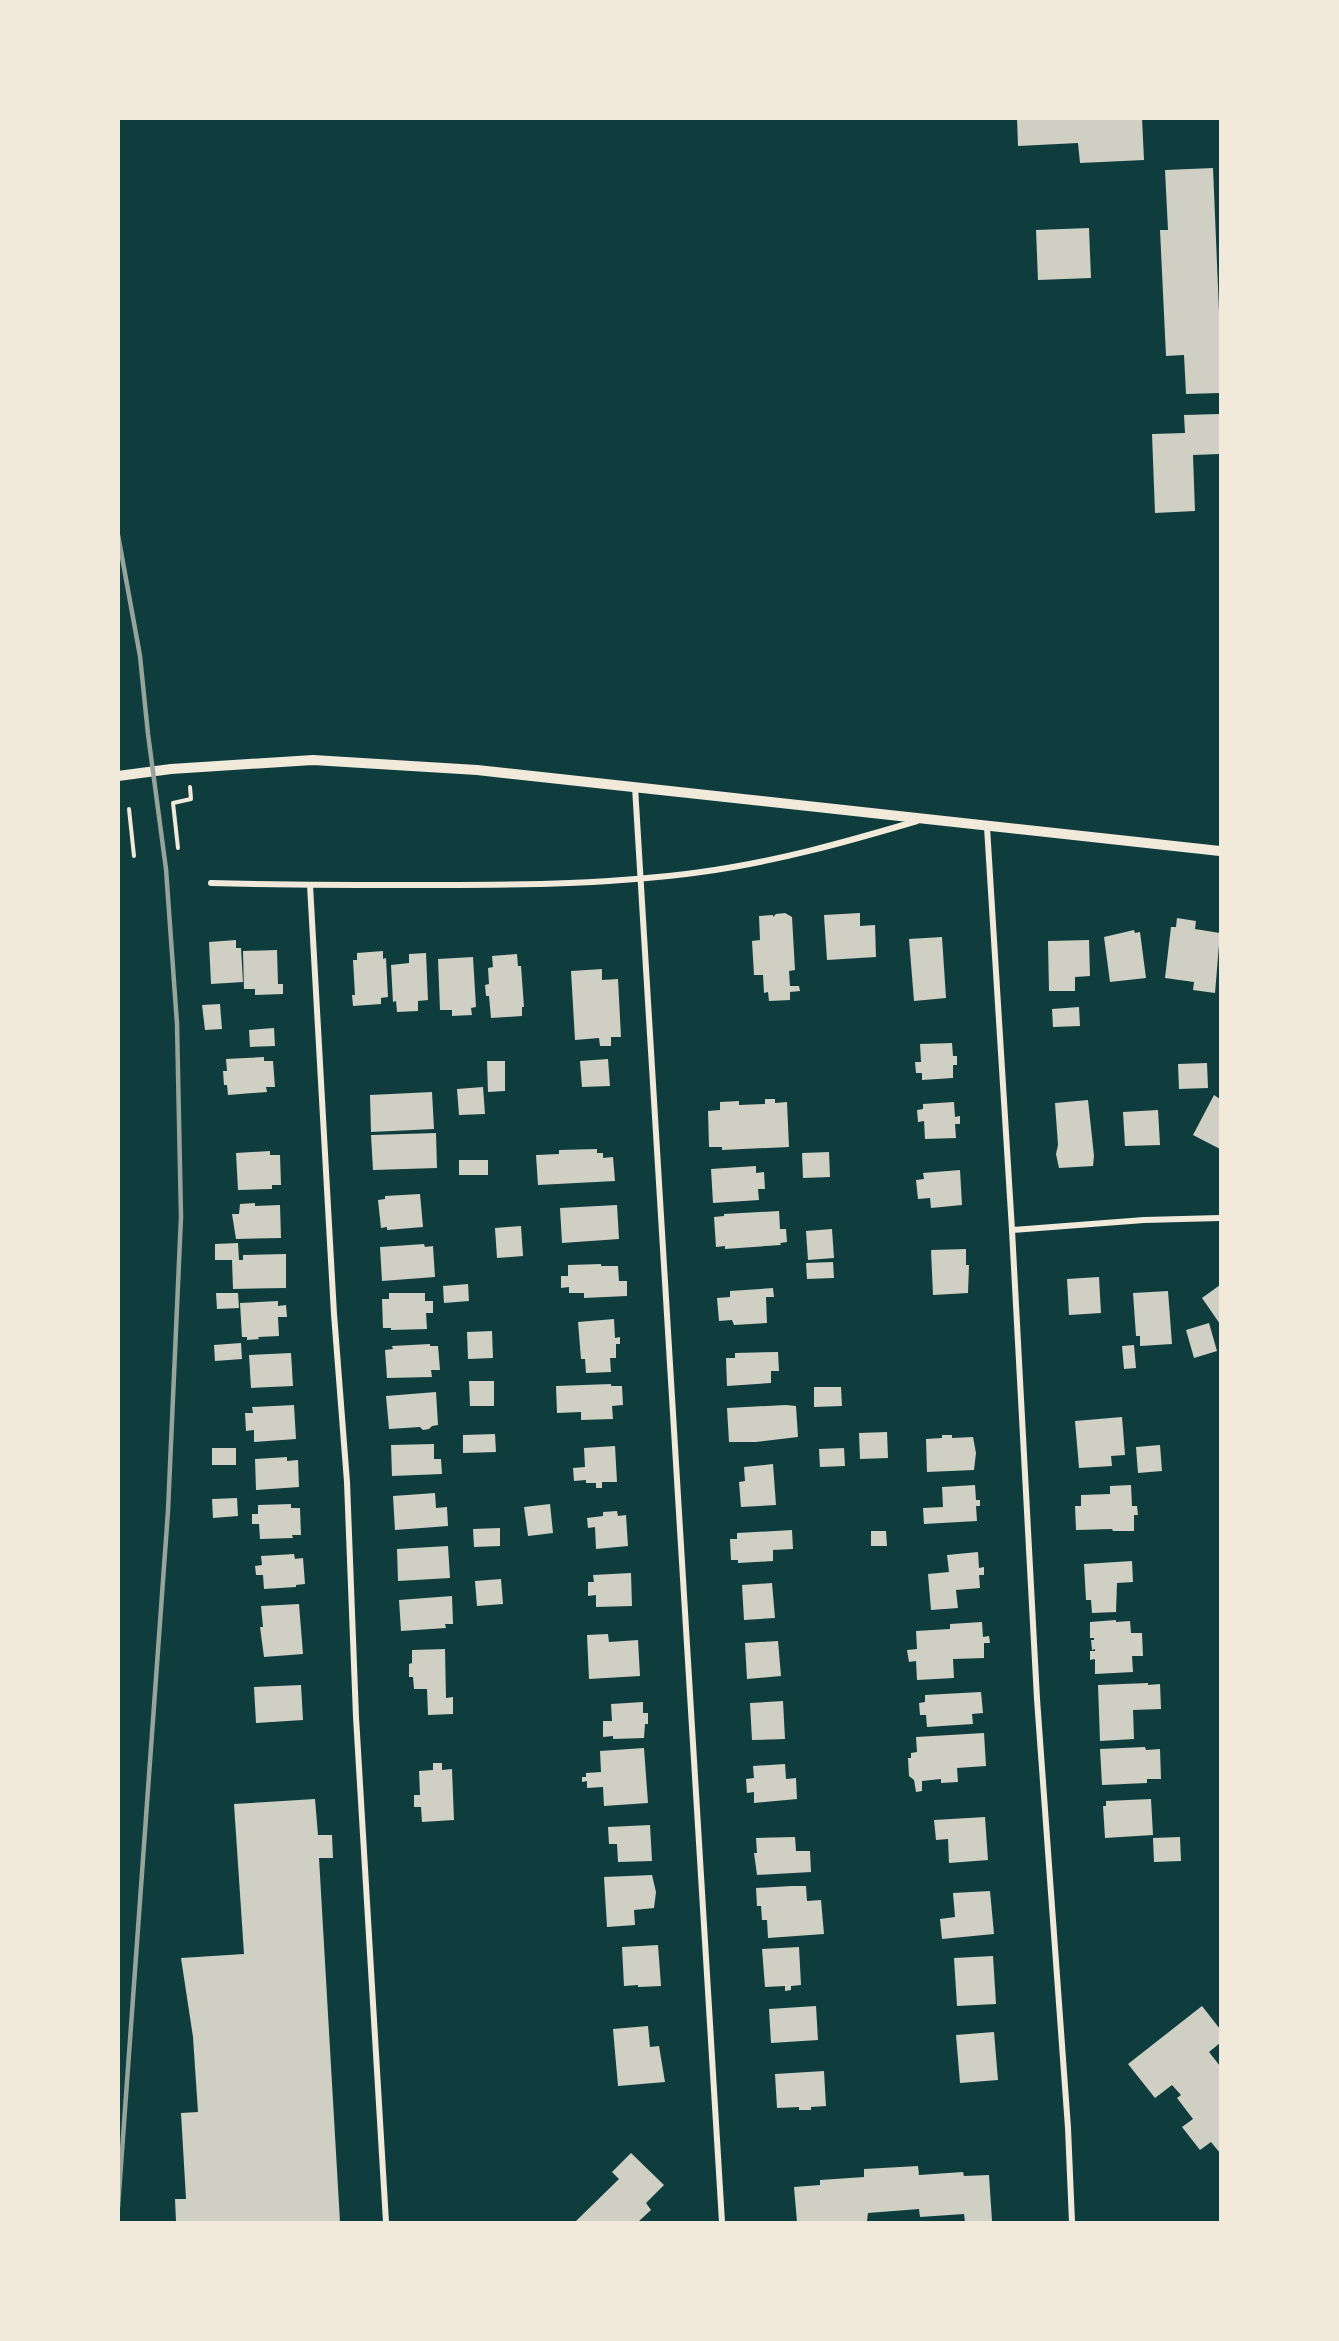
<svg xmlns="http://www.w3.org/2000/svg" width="1339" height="2341" viewBox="0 0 1339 2341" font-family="Merriweather,serif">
	<rect width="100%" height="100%" fill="#0f3d3e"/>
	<!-- building -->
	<g fill="#cfcfc3">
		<path d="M1017,118H1142L1144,160L1080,163L1078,143L1018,146Z"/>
		<path d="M1213,168L1220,335V393L1186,394L1184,355L1166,356L1160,230H1168L1165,170Z"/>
		<path d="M1089,228L1091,278L1038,280L1036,230Z"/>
		<path d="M1220,414V454L1193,455L1195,511L1155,513L1152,434L1185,433L1184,415Z"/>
		<path d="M785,913L792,917L795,970L789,971L790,986H799L800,991L790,992V1000L769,1001L768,992L764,993L763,975H754L752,941L760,940L759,916L773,915V917L776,914Z"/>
		<path d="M860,913V926L875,925L876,957L827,960L824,915Z"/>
		<path d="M1177,918L1196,921L1195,929L1220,933L1215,993L1193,990L1194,982L1165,978L1171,927H1176Z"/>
		<path d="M1134,930L1135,933L1140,932L1146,978L1110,982L1104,937Z"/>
		<path d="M942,937L946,998L914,1001L909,939Z"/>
		<path d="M236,940V948H241L243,982L211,984L209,942Z"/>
		<path d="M1089,940L1090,976L1075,977V991H1049L1048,941Z"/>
		<path d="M277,950L278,984H283V994L255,995V989H244L243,951Z"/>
		<path d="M383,951V959L386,958L388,997L381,998V1004L353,1006L352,995H355L353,960H357V953Z"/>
		<path d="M426,953L428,1000L418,1001V1011L397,1012L396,1001L393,1002L391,965L409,963V954Z"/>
		<path d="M517,954L518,966H521L524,1007H522V1016L491,1018L489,996H486L485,985L489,984L488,968L493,967L492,956Z"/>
		<path d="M473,957L476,1007L471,1008L472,1015L452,1016V1010H440L438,959Z"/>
		<path d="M602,969V980L618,979L621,1037H611V1046H600L599,1038L575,1040L571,971Z"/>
		<path d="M220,1004L222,1029L205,1030L202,1005Z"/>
		<path d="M1079,1007L1080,1026L1053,1027L1052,1009Z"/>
		<path d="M274,1028L275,1046L250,1047L249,1030Z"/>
		<path d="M952,1043L953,1056H957V1065H953V1078L922,1080V1073H916L915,1062H921L920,1044Z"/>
		<path d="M264,1057V1061H273L275,1087H266L267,1092L228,1095L227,1085H224L223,1071H227L226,1059Z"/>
		<path d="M608,1059L610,1086L582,1087L580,1061Z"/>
		<path d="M487,1061H505V1091L488,1092Z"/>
		<path d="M1207,1063L1208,1088L1179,1089L1178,1064Z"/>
		<path d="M483,1087L485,1114L459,1115L457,1089Z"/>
		<path d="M432,1092L434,1129L371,1132L370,1095Z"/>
		<path d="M1214,1095L1220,1099V1149L1193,1135Z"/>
		<path d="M765,1099H775V1103L787,1102L789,1147L722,1150V1147H709L708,1111L720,1110V1102L739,1101V1105L765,1104Z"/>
		<path d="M1088,1100L1094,1156L1093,1166L1059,1168L1056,1154L1058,1145L1055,1103Z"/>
		<path d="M954,1102L955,1117L960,1116V1124H955L956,1138L925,1139L924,1121L918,1122L917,1110L923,1109V1104Z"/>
		<path d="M1158,1110L1160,1145L1125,1146L1123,1112Z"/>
		<path d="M436,1133L437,1168L373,1170L371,1135Z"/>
		<path d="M597,1149V1153H603V1158L613,1157L615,1181L538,1185L536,1155L559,1154V1150Z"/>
		<path d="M270,1151V1155H280L281,1185H272V1189L238,1190L236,1153Z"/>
		<path d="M829,1152L830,1177L803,1178L802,1153Z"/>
		<rect x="459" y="1160" width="29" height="15"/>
		<path d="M756,1166V1173L764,1172L765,1189H758L759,1200L713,1203L711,1169Z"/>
		<path d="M960,1170L962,1205L931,1208L930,1198L918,1199L916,1180L924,1179L923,1173Z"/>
		<path d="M420,1194L423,1227L387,1230V1227L381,1228L378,1200L385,1199V1196Z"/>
		<path d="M255,1203V1206L280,1205L281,1238L236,1239L232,1214H239L240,1204Z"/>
		<path d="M617,1205L619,1239L562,1243L560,1208Z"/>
		<path d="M779,1211L780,1229H786L787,1242L780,1243L781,1245L725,1249V1246L716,1247L714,1217L724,1216V1214Z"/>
		<path d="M521,1226L523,1256L497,1258L495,1228Z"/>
		<path d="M832,1229L834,1258L808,1260L806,1231Z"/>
		<path d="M238,1243L239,1260H243V1255L286,1254V1288L233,1289L232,1260H215V1244Z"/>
		<path d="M424,1244L425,1247L433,1246L435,1277L382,1281L380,1247Z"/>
		<path d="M966,1249V1265H969L968,1293L933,1295L931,1250Z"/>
		<path d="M833,1262L834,1278L807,1279L806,1263Z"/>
		<path d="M601,1264V1266H618L619,1281H627V1296L584,1298V1293H569V1287L561,1288V1276H568V1265Z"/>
		<path d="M1099,1277L1101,1313L1069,1315L1067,1279Z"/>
		<path d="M468,1284L469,1301L444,1303L443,1286Z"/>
		<path d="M1220,1285V1324L1202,1298Z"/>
		<path d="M773,1288L774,1297H766L767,1323L734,1325L732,1320L719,1321L717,1298L730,1297V1291Z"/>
		<path d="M1168,1291L1172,1344L1140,1346V1336H1136L1133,1293Z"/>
		<path d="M216,1293H238L239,1308L217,1309Z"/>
		<path d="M389,1293H425V1301H433V1313H426L427,1329L391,1330V1328H383L382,1299H389Z"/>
		<path d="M278,1301V1306L286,1305L287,1317H278L279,1336L258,1337L259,1339L247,1340V1337H242L240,1303Z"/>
		<path d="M614,1319L615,1338L620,1337V1344H616V1358H610L611,1372L586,1373L585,1359H581L578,1322Z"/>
		<path d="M1209,1323L1217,1351L1194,1358L1186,1330Z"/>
		<path d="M492,1331L493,1358L468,1359L467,1332Z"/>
		<path d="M241,1343L242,1359L215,1361L214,1345Z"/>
		<path d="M430,1344V1346H438L440,1370H431L432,1377L387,1378L385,1350L393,1349L392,1346Z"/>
		<path d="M1134,1345L1136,1368L1124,1369L1122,1346Z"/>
		<path d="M778,1352L779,1371H771V1383L727,1386L726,1358H735V1353Z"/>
		<path d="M291,1353L293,1386L251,1388L249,1355Z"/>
		<path d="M469,1381H494V1406H470Z"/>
		<path d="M611,1384V1386H622L623,1405L612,1406L613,1419L581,1420V1412L557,1413L556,1386Z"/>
		<path d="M814,1387H841L842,1406L814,1407Z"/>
		<path d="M436,1392L438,1425L432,1426L429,1429L423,1430L420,1427L389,1429L386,1396Z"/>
		<path d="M294,1405L296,1439L254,1442V1430L246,1431L245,1413H253L252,1407Z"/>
		<path d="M786,1405L796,1406L798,1437L756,1442H729L727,1408Z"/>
		<path d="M1122,1417L1125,1455L1111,1456L1112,1466L1079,1468L1075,1421Z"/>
		<path d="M887,1432L888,1458L860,1459L859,1433Z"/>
		<path d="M495,1434L496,1452L463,1453V1435Z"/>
		<path d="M942,1435H952V1438L973,1437L976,1453L974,1470L927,1472L926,1439L942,1438Z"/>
		<path d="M434,1444V1459H441L442,1474L392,1476L391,1445Z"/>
		<path d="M1160,1445L1162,1471L1138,1473L1136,1447Z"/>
		<path d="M615,1446L617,1482H602V1488H596V1483H586V1480L574,1481L573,1468L585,1467L584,1448Z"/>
		<rect x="212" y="1448" width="24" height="17"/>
		<path d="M844,1448L845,1466L820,1467L819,1449Z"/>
		<path d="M287,1457V1461L298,1460L299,1487L256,1490L255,1459Z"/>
		<path d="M773,1464L776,1505L741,1507L739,1482L745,1481L744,1467Z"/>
		<path d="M975,1485L976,1500H980V1506H976L977,1521L924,1524L923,1508L943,1507L942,1487Z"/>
		<path d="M1131,1485L1132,1506H1137L1138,1515H1134V1531H1113L1112,1529L1076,1530L1075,1506H1081V1495L1110,1494V1486Z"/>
		<path d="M435,1493L436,1508L447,1507L448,1526L395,1530L393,1496Z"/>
		<path d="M237,1498L238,1516L213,1518L212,1499Z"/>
		<path d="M291,1504V1508H300L301,1535H292L293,1538L260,1539L259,1524H252V1514H258V1505Z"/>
		<path d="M550,1504L553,1533L528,1536L524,1507Z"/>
		<path d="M617,1511L618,1516L626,1515L628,1546L596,1549L595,1527L588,1528L587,1518L603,1516V1512Z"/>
		<path d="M500,1528V1546L474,1547L473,1529Z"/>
		<path d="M792,1530L793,1549L773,1550V1561L738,1563V1560H731L730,1539H737V1533Z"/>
		<path d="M871,1531H886L887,1546H871Z"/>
		<path d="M448,1546L450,1578L398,1581L397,1549Z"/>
		<path d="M978,1552L979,1568L984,1567V1575H979L980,1588L956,1590L958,1608L931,1610L928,1574L949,1572L947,1555Z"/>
		<path d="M294,1554L295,1559L303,1558L305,1584L296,1585V1587L264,1589L263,1575H256L255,1566L262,1565L261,1556Z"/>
		<path d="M1132,1561L1133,1582L1117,1583L1116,1612L1092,1613L1091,1600H1086L1084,1564Z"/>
		<path d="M631,1573L632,1606L596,1607V1595L588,1596V1582H594L593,1575Z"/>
		<path d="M501,1579L503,1604L477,1606L475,1581Z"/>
		<path d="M772,1583L775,1618L744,1620L742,1585Z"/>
		<path d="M452,1596L453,1624H445L446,1628L401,1631L399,1600Z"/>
		<path d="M299,1604L303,1654L264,1657L260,1627H263L261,1606Z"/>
		<path d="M1116,1620V1622L1130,1621L1131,1633H1142L1143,1656H1132L1133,1672L1095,1674V1659L1090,1660V1651H1095V1649L1092,1650L1091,1640H1094V1638H1090V1622Z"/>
		<path d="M982,1622L983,1637L989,1636L990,1643H984V1658L953,1659L954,1678L917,1680L916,1661L909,1662L907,1650L917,1649L916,1631L950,1629V1624Z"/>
		<path d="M608,1634L609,1642L638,1640L640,1676L589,1679L587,1635Z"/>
		<path d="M778,1641L781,1676L747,1679L745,1643Z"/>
		<path d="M445,1649L446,1698L453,1697V1714L428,1715L427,1689H414L413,1677H409V1664L412,1663V1650Z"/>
		<path d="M1148,1683V1685L1160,1684L1161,1709L1133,1710L1134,1739L1100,1741L1098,1685Z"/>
		<path d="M301,1685L303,1720L256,1723L254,1687Z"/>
		<path d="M981,1692L983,1713L972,1714L973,1724L927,1727L926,1715H920L919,1703L925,1702V1695Z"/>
		<path d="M783,1701L785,1739L752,1740L750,1703Z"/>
		<path d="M643,1702V1713H648V1724H645L644,1738L613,1739V1736L603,1737V1721H612L611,1704Z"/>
		<path d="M984,1733L986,1766L957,1768L958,1782L941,1783V1779L922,1781V1791L916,1792L914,1780L909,1776L908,1758H911V1753L917,1752L916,1737Z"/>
		<path d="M1145,1747L1146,1750L1160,1749L1161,1779H1147V1783L1102,1785L1100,1749Z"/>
		<path d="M644,1748L648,1803L604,1806L603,1787L587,1788V1781L582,1782V1777H586V1773L601,1772L600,1751Z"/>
		<path d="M433,1763H442V1770L452,1769L454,1820L422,1822L421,1807H414V1795H420L419,1771L433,1770Z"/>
		<path d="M785,1764L786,1779L796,1778L797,1799L754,1803V1792L747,1793L746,1779L754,1778L753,1766Z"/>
		<path d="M315,1799L318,1835H332L333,1858H319L340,2222H176L175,2199H186L181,2113L198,2112L193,2037L181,1958L244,1954L234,1804Z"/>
		<path d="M1151,1799L1153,1835L1105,1838L1103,1806H1106V1801Z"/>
		<path d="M985,1817L988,1860L949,1863L948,1839L936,1840L934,1820Z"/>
		<path d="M650,1825L652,1861L618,1862L617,1844H609L608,1827Z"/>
		<path d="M795,1837L796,1851H810L811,1872L757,1875L754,1853H757L756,1838Z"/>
		<path d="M1180,1837L1181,1861L1154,1862L1153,1838Z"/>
		<path d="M652,1875L656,1892L654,1908L634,1910L635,1925L607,1927L604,1877Z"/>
		<path d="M792,1886H806L807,1901L821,1900L824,1934L768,1938L767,1920H762L761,1906H757L756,1888Z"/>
		<path d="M990,1891L994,1934L942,1939L940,1919L955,1917L953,1893Z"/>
		<path d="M658,1945L661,1986L638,1987V1985L624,1986L622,1947Z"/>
		<path d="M799,1947L801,1985L791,1986V1990L785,1991V1986L765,1987L762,1949Z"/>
		<path d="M993,1956L996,2004L957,2006L954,1958Z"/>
		<path d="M816,2006L818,2040L771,2043L769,2009Z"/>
		<path d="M1202,2006L1220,2029V2043L1209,2052L1220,2066V2153L1211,2142L1200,2150L1182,2127L1193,2119L1177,2098L1181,2095L1172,2085L1155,2098L1128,2064Z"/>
		<path d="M648,2026L650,2047L659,2046L665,2082L618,2086L613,2029Z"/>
		<path d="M994,2032L998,2080L960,2083L956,2035Z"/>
		<path d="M824,2071L826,2106L811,2107V2110H799V2107L777,2108L775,2074Z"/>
		<path d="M631,2153L664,2185L646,2203L651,2210L638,2222H575L619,2179L612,2172Z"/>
		<path d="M918,2166L919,2175L963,2172L964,2176L989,2175L992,2221L965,2222L964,2214L920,2217L919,2209L868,2213L867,2221L797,2222L794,2187L820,2185V2180L864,2177V2169Z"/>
	</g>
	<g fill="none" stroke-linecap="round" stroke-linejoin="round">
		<!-- path -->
		<g stroke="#f1e9da" stroke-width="4">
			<path d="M129,809L134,856"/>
			<path d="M178,848L173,803L191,799L190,787"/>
		</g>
		<!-- minor -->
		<g stroke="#f1e9da" stroke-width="6">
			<path d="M635,787L722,2222"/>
			<path d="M987,827L1012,1230L1037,1699L1068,2128L1072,2222"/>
			<path d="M211,883C286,885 362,885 438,885C525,885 614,884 701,872C775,862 846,842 917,821"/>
			<path d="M310,885L334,1314L347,1482L356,1717L386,2222"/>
			<path d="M1012,1230L1144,1220L1220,1218"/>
		</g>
		<!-- tertiary -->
		<path stroke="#f1e9da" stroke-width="10" d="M118,776L171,769L313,760L477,770L1220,851"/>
		<!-- rail -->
		<path stroke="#97a49c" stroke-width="4.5" d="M118,535L140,656L148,734L166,869L177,1024L181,1217L168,1511L118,2207"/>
	</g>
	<!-- border -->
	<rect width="1339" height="2341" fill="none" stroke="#f1e9da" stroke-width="240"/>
</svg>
